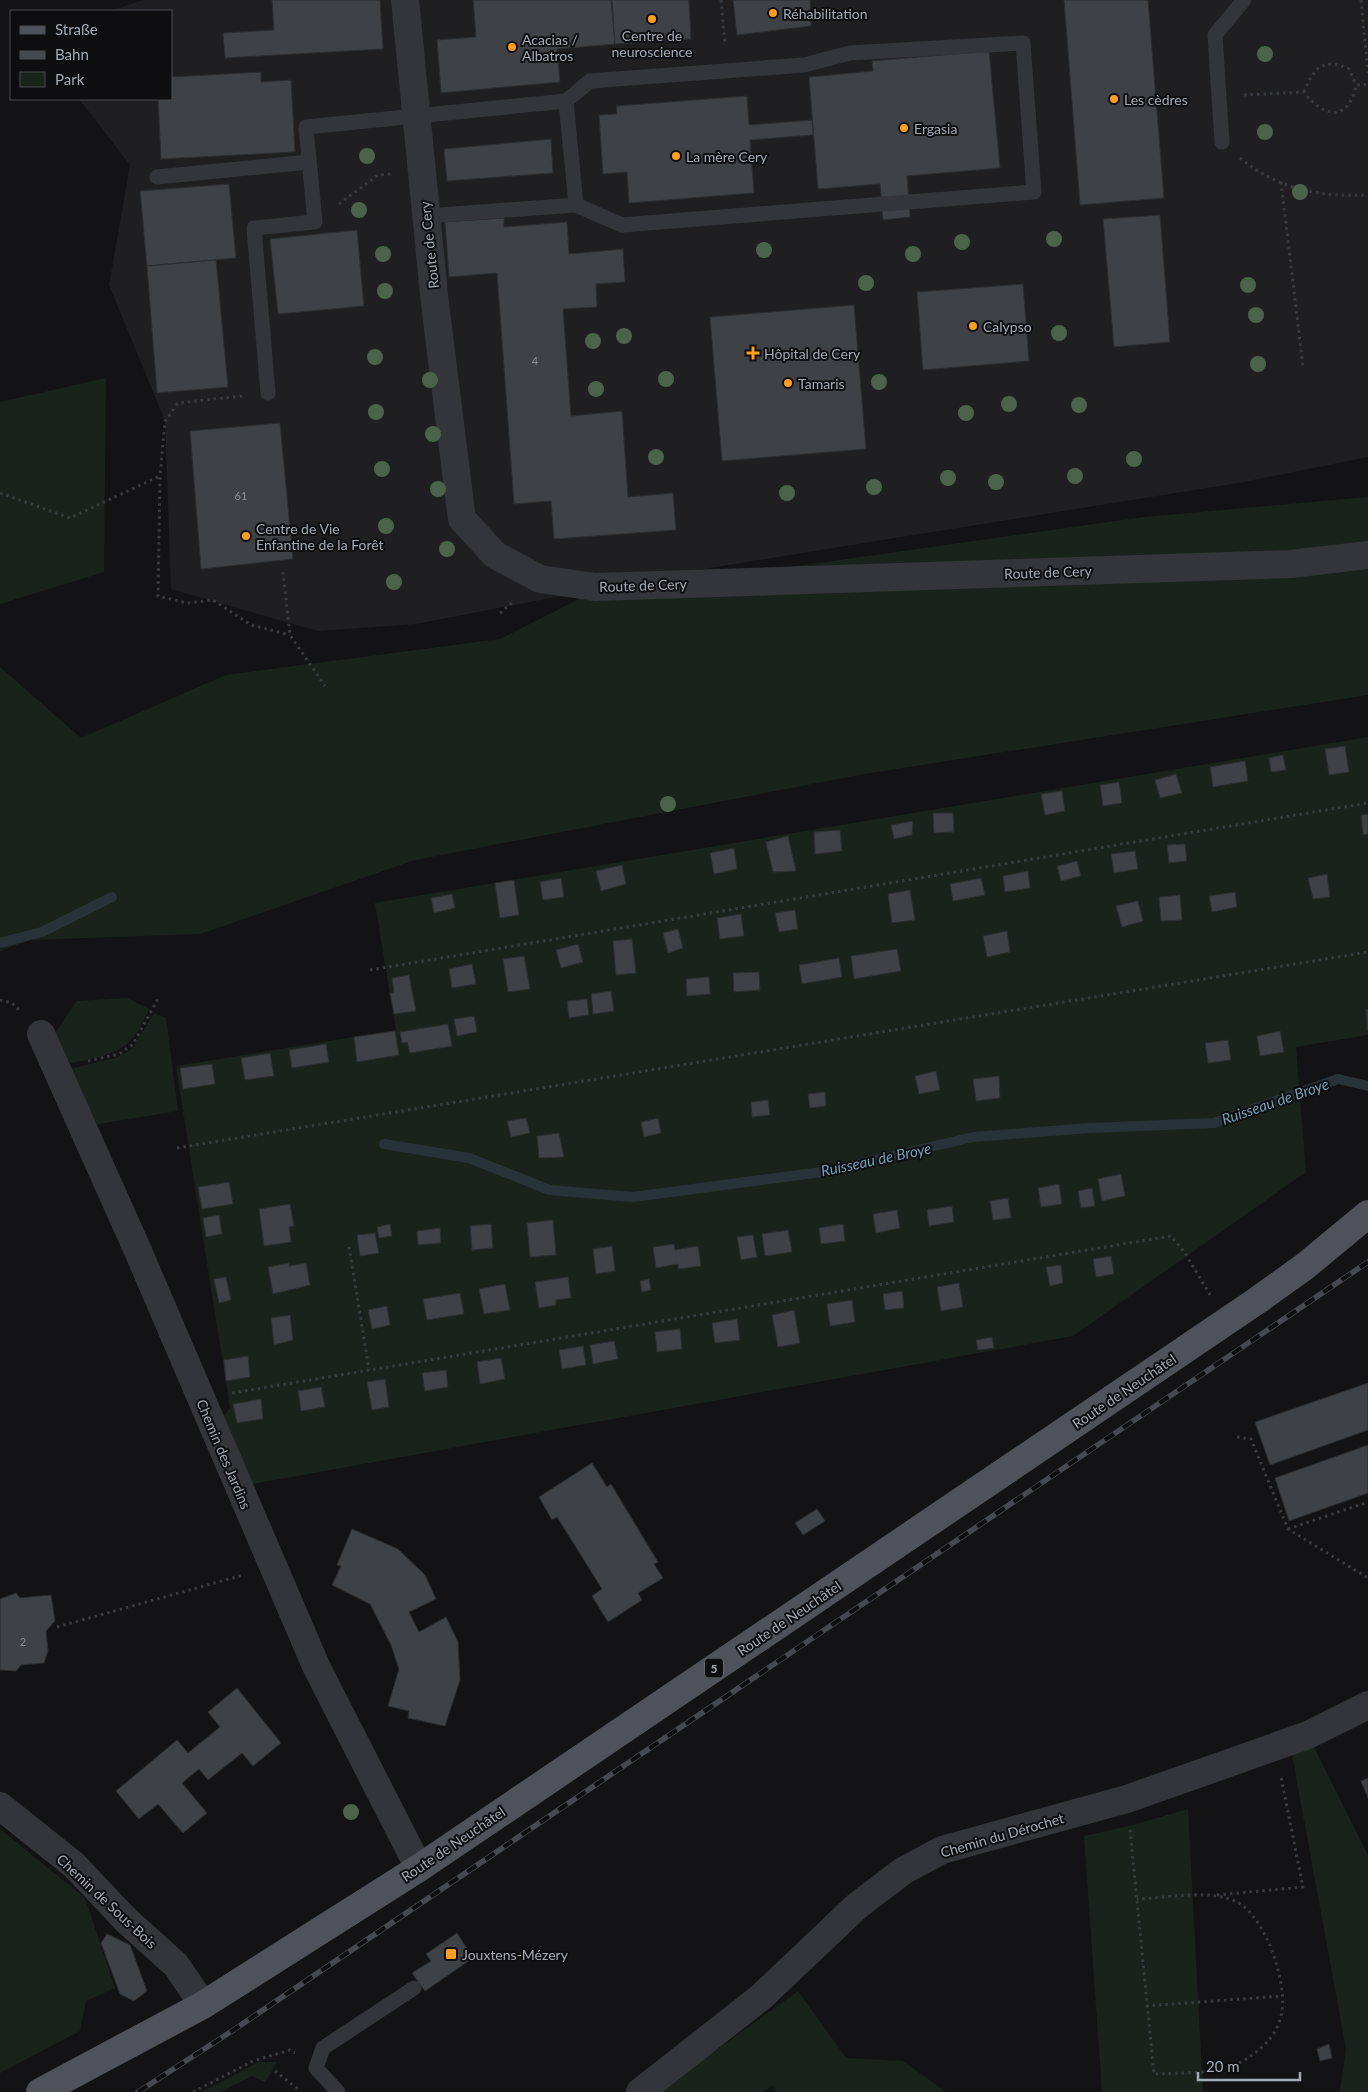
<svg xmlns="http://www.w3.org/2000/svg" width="1368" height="2092" viewBox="0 0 1368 2092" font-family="Lato,sans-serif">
	<rect width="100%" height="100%" fill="#131315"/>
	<!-- built -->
	<path fill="#1f1f22" d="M143,0H1368V457L1244,482L684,572L416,624L318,631L171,589L165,421L109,285L130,165L79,99H171V11H110Z"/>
	<!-- green -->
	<g fill="#1a231b">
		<path d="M106,378L104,572L0,604V402Z"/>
		<path d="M1368,497V695L864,774L415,860L200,934L30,940L0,951V667L81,738L226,675L500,639L585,596L1144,517Z"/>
		<path d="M1368,737V1035L1296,1047L1306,1172L1073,1336L252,1484L221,1420L230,1408L176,1066L396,1030L375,903Z"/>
		<path d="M127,998L149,1009C144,1020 139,1031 131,1040C118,1056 87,1059 68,1064L55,1033L77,1001Z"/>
		<path d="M154,1013L166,1018L178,1111L93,1125L70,1069L118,1057L132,1049Z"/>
		<path d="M1311,1741L1368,1855V2092H1340L1346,2049L1291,1749Z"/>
		<path d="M1188,1809L1203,2092H1102L1084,1836L1129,1826Z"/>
		<path d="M0,1829L85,1898L115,1988L86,2001L80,2031L0,2073Z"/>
		<path d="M798,1991L846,2058L903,2061L946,2092H776L773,2085L763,2092H659Z"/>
		<path d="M259,2062H277L265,2082L252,2076L220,2092H202Z"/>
	</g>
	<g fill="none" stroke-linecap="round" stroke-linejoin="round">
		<!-- stream -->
		<g stroke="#283339" stroke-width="10">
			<path d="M0,943L42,932L112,897"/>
			<path d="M384,1144L469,1158L550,1190L633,1197L829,1171L973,1137L1089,1128L1214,1123L1338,1079L1368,1086"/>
		</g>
	</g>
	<!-- building -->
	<g fill="#3e4145" stroke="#2c2d31">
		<path d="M272,0H380L383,49L225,58L223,33L274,30Z"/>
		<path d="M473,0H611L615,44L557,49L560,82L441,93L437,40L476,37Z"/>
		<path d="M612,0H689L691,39L615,44Z"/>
		<path d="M733,0H810L811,26L737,35Z"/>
		<path d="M1064,0H1148L1164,198L1080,205Z"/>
		<path d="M989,51L1000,168L907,176L910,217L883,220L880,184L818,189L809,77L873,71L872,61Z"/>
		<path d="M261,72V82L291,80L295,152L161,159L158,99H171V77Z"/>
		<path d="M747,96L749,125L812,120L813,135L750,140L754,193L629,203L627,172L603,174L599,115L617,114L616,106Z"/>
		<path d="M551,139L553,173L447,181L444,149Z"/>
		<path d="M229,184L236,258L147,266L140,191Z"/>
		<path d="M1160,215L1170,342L1114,347L1103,219Z"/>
		<path d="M504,218V227L567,222L569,254L623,249L625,282L596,284L597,307L563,309L571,416L622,411L628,497L673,493L676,530L554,539L551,501L514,504L497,273L449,277L445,222Z"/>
		<path d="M357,230L364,306L278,314L270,239Z"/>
		<path d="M216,260L228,387L157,393L147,266Z"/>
		<path d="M1023,284L1029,361L923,370L917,292Z"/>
		<path d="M854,305L866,449L722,461L710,317Z"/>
		<path d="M280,423L293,559L201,569L190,431Z"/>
		<path d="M1345,746L1349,772L1329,775L1325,749Z"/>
		<path d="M1283,755L1286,770L1271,772L1269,758Z"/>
		<path d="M1245,761L1248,781L1213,787L1210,767Z"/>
		<path d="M1176,774L1182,793L1160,798L1155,780Z"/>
		<path d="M1119,782L1122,803L1103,806L1100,785Z"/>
		<path d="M1062,791L1065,811L1045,815L1041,794Z"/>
		<path d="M933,813H953L954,832L934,833Z"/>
		<path d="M1368,814V834L1363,835L1361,815Z"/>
		<path d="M913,821L912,835L894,839L891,825Z"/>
		<path d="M840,830L842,851L815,854L814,832Z"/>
		<path d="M788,836L796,871L773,872L766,842Z"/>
		<path d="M1185,844L1187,861L1169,863L1167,845Z"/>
		<path d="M734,848L737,869L714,874L710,853Z"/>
		<path d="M1135,851L1138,869L1114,873L1111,854Z"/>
		<path d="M1077,861L1081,876L1061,881L1057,866Z"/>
		<path d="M622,865L626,884L601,891L596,871Z"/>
		<path d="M1028,871L1030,888L1005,892L1003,876Z"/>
		<path d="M1327,874L1330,897L1313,899L1308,878Z"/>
		<path d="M561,878L564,897L543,900L540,882Z"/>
		<path d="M981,878L985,895L953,901L950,884Z"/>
		<path d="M514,880L519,915L500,918L495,883Z"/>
		<path d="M910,890L915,920L892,923L888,894Z"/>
		<path d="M1235,892L1237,907L1212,912L1209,896Z"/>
		<path d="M452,894L455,908L434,913L431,898Z"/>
		<path d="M1180,895L1182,920L1161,921L1159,897Z"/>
		<path d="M1138,901L1143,921L1122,927L1116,906Z"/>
		<path d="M795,910L798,929L779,932L775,913Z"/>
		<path d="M741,914L744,936L720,939L717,918Z"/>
		<path d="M678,929L683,948L668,953L663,933Z"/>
		<path d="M1007,931L1010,952L987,957L983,936Z"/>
		<path d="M632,939L636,973L616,975L613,941Z"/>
		<path d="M578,944L583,962L561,968L556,950Z"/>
		<path d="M897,949L901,971L854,979L851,956Z"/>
		<path d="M524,956L530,989L508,992L503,959Z"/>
		<path d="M839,958L842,977L802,984L799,965Z"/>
		<path d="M472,964L476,984L452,988L449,969Z"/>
		<path d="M759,972L760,990L734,992L733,973Z"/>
		<path d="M409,975L416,1011L394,1014L390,993H394L392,978Z"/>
		<path d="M709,977L710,994L687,996L686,979Z"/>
		<path d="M611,991L614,1011L593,1014L591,994Z"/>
		<path d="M587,999L589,1015L569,1018L567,1001Z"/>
		<path d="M1366,1009H1368V1030H1367Z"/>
		<path d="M474,1016L477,1032L457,1036L454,1019Z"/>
		<path d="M448,1024L452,1046L410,1053L407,1042L402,1043L400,1032Z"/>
		<path d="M395,1031L399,1055L357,1062L354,1037Z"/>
		<path d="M1280,1031L1284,1052L1260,1056L1257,1036Z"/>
		<path d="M1228,1040L1231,1060L1208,1063L1205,1043Z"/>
		<path d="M326,1044L329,1062L292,1068L289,1050Z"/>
		<path d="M270,1053L274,1076L245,1080L241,1058Z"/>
		<path d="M212,1064L215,1084L183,1089L180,1068Z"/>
		<path d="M936,1071L940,1090L919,1094L915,1076Z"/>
		<path d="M999,1076L1000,1098L976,1101L973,1079Z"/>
		<path d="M825,1092L826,1106L810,1108L808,1094Z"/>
		<path d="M768,1100L770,1115L752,1117L751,1102Z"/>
		<path d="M526,1118L530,1133L511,1137L507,1121Z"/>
		<path d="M658,1118L661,1133L644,1137L641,1122Z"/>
		<path d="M559,1133L564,1157L539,1158L537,1136Z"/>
		<path d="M1121,1174L1125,1196L1102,1201L1098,1179Z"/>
		<path d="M229,1182L233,1204L202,1209L198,1187Z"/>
		<path d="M1059,1184L1062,1204L1041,1207L1038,1188Z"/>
		<path d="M1092,1188L1095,1206L1081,1208L1078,1191Z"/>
		<path d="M1008,1198L1011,1218L993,1220L990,1201Z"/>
		<path d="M290,1204L294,1226L289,1227L291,1242L264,1246L259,1209Z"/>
		<path d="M952,1206L954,1222L929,1226L927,1210Z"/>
		<path d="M897,1210L900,1228L876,1233L873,1214Z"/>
		<path d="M219,1215L222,1234L206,1237L203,1218Z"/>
		<path d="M553,1220L556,1255L530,1257L527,1223Z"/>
		<path d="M390,1224L392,1236L379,1238L377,1227Z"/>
		<path d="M491,1224L493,1248L472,1250L470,1226Z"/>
		<path d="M843,1224L845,1241L821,1244L819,1228Z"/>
		<path d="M440,1228L441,1243L418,1245L417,1231Z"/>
		<path d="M788,1230L792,1252L765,1256L762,1234Z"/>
		<path d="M375,1233L379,1253L360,1256L357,1235Z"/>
		<path d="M753,1235L757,1257L741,1260L737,1237Z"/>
		<path d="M674,1244L675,1250L698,1246L701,1266L678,1269V1264L656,1268L653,1247Z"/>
		<path d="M612,1246L615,1271L596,1274L593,1249Z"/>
		<path d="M1111,1256L1114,1274L1096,1277L1093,1259Z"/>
		<path d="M289,1263V1266L306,1263L310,1285L273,1294L268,1267Z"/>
		<path d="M1061,1265L1063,1283L1050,1286L1046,1267Z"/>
		<path d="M226,1277L231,1300L219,1303L214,1279Z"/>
		<path d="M568,1277L571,1298L556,1300V1305L539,1308L535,1282Z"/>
		<path d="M649,1279L651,1290L642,1292L640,1281Z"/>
		<path d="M959,1283L963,1307L941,1311L937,1287Z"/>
		<path d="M505,1284L510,1310L484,1314L479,1289Z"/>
		<path d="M902,1291L904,1308L885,1310L883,1294Z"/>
		<path d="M460,1293L464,1314L427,1320L423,1299Z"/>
		<path d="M852,1300L855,1322L830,1326L827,1304Z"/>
		<path d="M387,1306L390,1325L372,1329L368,1310Z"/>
		<path d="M794,1310L800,1343L778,1347L772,1315Z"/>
		<path d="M290,1315L293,1340L274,1345L271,1318Z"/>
		<path d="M737,1319L740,1340L715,1343L712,1323Z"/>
		<path d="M680,1329L682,1349L657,1352L655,1332Z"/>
		<path d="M992,1337L994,1348L978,1350L976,1340Z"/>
		<path d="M614,1341L618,1359L593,1364L590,1345Z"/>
		<path d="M583,1346L586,1365L562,1369L559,1350Z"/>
		<path d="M248,1356L250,1377L226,1381L224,1360Z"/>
		<path d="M501,1358L505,1379L480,1384L477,1362Z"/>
		<path d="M446,1370L448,1387L425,1391L422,1373Z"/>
		<path d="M385,1379L389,1407L372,1410L367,1382Z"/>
		<path d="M1368,1383V1430L1270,1465L1255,1422Z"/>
		<path d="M321,1387L325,1407L301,1411L298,1391Z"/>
		<path d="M261,1399L263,1419L237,1423L233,1404Z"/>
		<path d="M1368,1445V1493L1289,1521L1275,1478Z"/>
		<path d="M592,1463L607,1487L611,1484L658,1562L654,1564L663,1578L638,1593L642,1600L608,1622L592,1596L602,1589L557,1517L552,1520L539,1497Z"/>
		<path d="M817,1509L825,1521L803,1535L795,1523Z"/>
		<path d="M352,1529L398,1549L425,1575L436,1599L409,1612L419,1632L446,1617L458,1642L460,1680L445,1726L408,1718L409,1711L388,1706L399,1669L391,1645L370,1604L332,1585L341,1566L337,1565Z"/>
		<path d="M16,1593L20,1598L51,1595L55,1621L46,1631L48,1651L44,1663L21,1665L16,1671L0,1670V1599Z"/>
		<path d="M237,1688L281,1743L253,1766L242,1753L208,1780L199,1769L182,1783L207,1813L183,1833L158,1804L139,1819L116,1791L177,1740L188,1753L220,1727L208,1712Z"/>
		<path d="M1368,1778V1798L1361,1781Z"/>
		<path d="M457,1933L473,1958L425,1991L412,1973L431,1961L426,1954Z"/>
		<path d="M107,1934L130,1945L147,1991L134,2001L120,1994L101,1943Z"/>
		<path d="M1329,2044L1332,2058L1320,2061L1317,2049Z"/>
	</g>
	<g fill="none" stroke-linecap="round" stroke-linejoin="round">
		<!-- path -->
		<g stroke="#393c41" stroke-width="3" stroke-dasharray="2.5 4" stroke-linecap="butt">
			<path d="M721,0L725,45"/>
			<path d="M1361,0L1368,73"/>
			<path d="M1304,92C1314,68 1322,57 1349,69L1356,85"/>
			<path d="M1244,95L1304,92C1323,118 1349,122 1356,85L1368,84"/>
			<path d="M1240,158C1279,190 1319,197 1368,195"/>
			<path d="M1281,182L1303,367"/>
			<path d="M339,204L378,175L391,174"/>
			<path d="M242,396L178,403L165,421L160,476L158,596L187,603L213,600L251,625L290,635"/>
			<path d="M0,493L70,518L160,476"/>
			<path d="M283,572L290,635L325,686"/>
			<path d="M500,613L514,601"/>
			<path d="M370,970L1368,803"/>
			<path d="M0,1000L12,1003L20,1011"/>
			<path d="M88,1061L119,1054L133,1044L158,999"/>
			<path d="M177,1148L1368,952"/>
			<path d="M349,1247L369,1370"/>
			<path d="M232,1393L1171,1236L1185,1253L1210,1295"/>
			<path d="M1237,1437L1251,1439L1288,1529L1368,1578"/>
			<path d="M1288,1529L1368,1502"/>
			<path d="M57,1627L243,1575"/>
			<path d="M1130,1830L1154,2074C1177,2073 1203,2074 1226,2068C1237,2065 1247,2059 1256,2052C1292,2024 1285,1992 1273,1953C1267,1936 1252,1908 1235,1901C1206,1889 1168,1898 1137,1899"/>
			<path d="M1217,1895L1303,1887L1281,1777"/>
			<path d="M1146,2006L1282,1996"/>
			<path d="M275,2071L298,2089"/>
			<path d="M193,2092L253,2061L290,2050L295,2053"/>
		</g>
		<!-- lane -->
		<g stroke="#33353a" stroke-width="15">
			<path d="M566,101L576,205"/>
			<path d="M1222,142L1215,35L1244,0"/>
			<path d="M157,177L309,162"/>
			<path d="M268,393L254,228L315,222L306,127L566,101L590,81L804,65L850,53L1023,43L1034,192L622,225L576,205L426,216"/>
			<path d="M338,2092L316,2068L323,2048L414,1988"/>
		</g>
		<!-- street -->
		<g stroke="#33353a" stroke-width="28">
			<path d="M405,0L435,304L462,519L495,555L540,579L595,587L1291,564L1368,555"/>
			<path d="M41,1034L138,1251L316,1666L419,1868"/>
			<path d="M0,1806L74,1865L126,1920L176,1965L203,2005"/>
			<path d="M640,2092L761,1997L857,1906L903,1871L942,1850L1127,1799L1308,1735L1368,1705"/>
		</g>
		<!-- primary -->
		<path stroke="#4f5259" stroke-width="28" d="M40,2092L203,2005L419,1868L1258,1300L1304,1267L1368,1214"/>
		<defs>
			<path id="rail" d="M138,2092L232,2031L1368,1262"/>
		</defs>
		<!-- rail casing -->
		<use href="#rail" stroke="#46494f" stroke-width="5.5"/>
		<!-- rail -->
		<use href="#rail" stroke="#0e0e10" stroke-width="4" stroke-dasharray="11" stroke-linecap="butt"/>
	</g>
	<!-- trees -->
	<g fill="#4b634b">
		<circle cx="1265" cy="54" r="8"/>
		<circle cx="1265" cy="132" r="8"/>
		<circle cx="367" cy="156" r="8"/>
		<circle cx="1300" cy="192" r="8"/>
		<circle cx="359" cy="210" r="8"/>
		<circle cx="1054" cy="239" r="8"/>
		<circle cx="962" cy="242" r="8"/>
		<circle cx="764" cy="250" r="8"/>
		<circle cx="383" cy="254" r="8"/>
		<circle cx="913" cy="254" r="8"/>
		<circle cx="866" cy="283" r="8"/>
		<circle cx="1248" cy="285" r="8"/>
		<circle cx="385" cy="291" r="8"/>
		<circle cx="1256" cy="315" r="8"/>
		<circle cx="1059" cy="333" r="8"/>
		<circle cx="624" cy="336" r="8"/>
		<circle cx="593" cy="341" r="8"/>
		<circle cx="375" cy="357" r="8"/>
		<circle cx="1258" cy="364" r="8"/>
		<circle cx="666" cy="379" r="8"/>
		<circle cx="430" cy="380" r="8"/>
		<circle cx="879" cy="382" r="8"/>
		<circle cx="596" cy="389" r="8"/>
		<circle cx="1009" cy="404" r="8"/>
		<circle cx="1079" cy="405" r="8"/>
		<circle cx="376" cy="412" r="8"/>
		<circle cx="966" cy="413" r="8"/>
		<circle cx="433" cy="434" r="8"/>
		<circle cx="656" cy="457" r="8"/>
		<circle cx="1134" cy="459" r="8"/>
		<circle cx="382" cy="469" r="8"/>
		<circle cx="1075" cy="476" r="8"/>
		<circle cx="948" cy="478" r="8"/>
		<circle cx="996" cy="482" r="8"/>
		<circle cx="874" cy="487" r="8"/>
		<circle cx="438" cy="489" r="8"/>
		<circle cx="787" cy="493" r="8"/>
		<circle cx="386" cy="526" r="8"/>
		<circle cx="447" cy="549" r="8"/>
		<circle cx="394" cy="582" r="8"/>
		<circle cx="668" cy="804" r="8"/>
		<circle cx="351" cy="1812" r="8"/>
	</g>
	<!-- markers -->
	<g fill="#ff9e20" stroke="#0e0e10" stroke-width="2">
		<circle cx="773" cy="13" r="5"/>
		<circle cx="652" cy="19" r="5"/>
		<circle cx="512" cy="47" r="5"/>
		<circle cx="1114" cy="99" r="5"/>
		<circle cx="904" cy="128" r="5"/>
		<circle cx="676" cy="156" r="5"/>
		<circle cx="973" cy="326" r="5"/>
		<path d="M750.5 345.5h5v5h5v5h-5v5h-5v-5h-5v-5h5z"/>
		<circle cx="788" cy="383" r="5"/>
		<circle cx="246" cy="536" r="5"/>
		<rect x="445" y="1948" width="12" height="12" rx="2.5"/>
	</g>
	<g text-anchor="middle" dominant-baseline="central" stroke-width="4" stroke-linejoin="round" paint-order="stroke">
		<!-- number labels -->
		<g font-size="11" fill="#8a909a">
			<text x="535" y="360">4</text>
			<text x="241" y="495">61</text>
			<text x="23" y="1641">2</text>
		</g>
		<!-- shield labels -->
		<rect fill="#0e0e10" stroke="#767c84" stroke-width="1" x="705" y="1658.5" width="18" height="19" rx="4"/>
		<g font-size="12" font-weight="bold" fill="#a3abb6">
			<text x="714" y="1668">5</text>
		</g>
		<!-- poi labels -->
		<g font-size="14" fill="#a3abb6" stroke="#0e0e10" text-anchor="start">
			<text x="783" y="13">Réhabilitation</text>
			<text x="652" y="35" text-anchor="middle">Centre de<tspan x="652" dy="16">neuroscience</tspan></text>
			<text x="522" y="39">Acacias /<tspan x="522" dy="16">Albatros</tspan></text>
			<text x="1124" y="99">Les cèdres</text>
			<text x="914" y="128">Ergasia</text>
			<text x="686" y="156">La mère Cery</text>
			<text x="983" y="326">Calypso</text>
			<text x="764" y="353">Hôpital de Cery</text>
			<text x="798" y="383">Tamaris</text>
			<text x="256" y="528">Centre de Vie<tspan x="256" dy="16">Enfantine de la Forêt</tspan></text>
			<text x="462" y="1954">Jouxtens-Mézery</text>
		</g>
		<!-- street labels -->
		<g font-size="14" fill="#a3abb6" stroke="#0e0e10">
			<text transform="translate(429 245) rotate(-96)">Route de Cery</text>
			<text transform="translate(1048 572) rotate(-2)">Route de Cery</text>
			<text transform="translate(643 585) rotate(-2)">Route de Cery</text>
			<text transform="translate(1124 1391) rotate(-34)">Route de Neuchâtel</text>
			<text transform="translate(224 1454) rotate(67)">Chemin des Jardins</text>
			<text transform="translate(789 1618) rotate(-34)">Route de Neuchâtel</text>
			<text transform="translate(1002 1835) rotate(-16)">Chemin du Dérochet</text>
			<text transform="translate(453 1844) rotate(-34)">Route de Neuchâtel</text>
			<text transform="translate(107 1901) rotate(43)">Chemin de Sous-Bois</text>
		</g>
		<!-- water labels -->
		<g font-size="15" font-style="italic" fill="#769eb5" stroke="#0e0e10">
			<text transform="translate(1275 1101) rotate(-19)">Ruisseau de Broye</text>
			<text transform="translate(876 1159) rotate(-12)">Ruisseau de Broye</text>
		</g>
	</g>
	<!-- legend -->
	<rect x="10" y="10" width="162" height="90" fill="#0e0e10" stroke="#4a4d52"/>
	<rect x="20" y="26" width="25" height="8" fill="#4f5259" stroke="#4a4d52"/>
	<text x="55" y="35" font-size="15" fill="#a3abb6">Straße</text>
	<rect x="20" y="51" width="25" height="8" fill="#46494f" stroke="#4a4d52"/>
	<text x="55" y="60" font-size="15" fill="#a3abb6">Bahn</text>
	<rect x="20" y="72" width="25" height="15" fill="#1a231b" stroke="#4a4d52"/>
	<text x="55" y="85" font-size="15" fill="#a3abb6">Park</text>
	<!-- scale -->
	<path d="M1198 2072v8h102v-8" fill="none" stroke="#a3abb6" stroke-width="2.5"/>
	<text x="1206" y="2072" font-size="15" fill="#a3abb6" stroke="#0e0e10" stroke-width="4" paint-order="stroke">20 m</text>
</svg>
